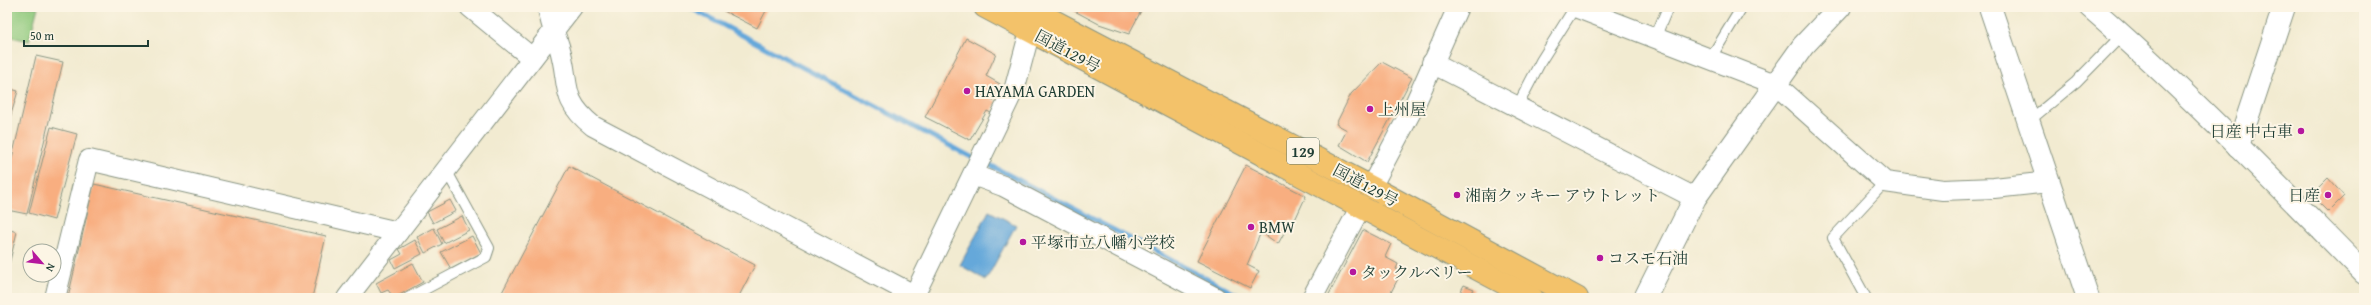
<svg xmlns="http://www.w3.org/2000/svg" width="2371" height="305" viewBox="0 0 2371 305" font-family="'Gentium Book Plus','Noto Serif JP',serif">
	<rect width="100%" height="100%" fill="#fcf5e5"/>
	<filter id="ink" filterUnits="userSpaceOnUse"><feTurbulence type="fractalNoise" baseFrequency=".025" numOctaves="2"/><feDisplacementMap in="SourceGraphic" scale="8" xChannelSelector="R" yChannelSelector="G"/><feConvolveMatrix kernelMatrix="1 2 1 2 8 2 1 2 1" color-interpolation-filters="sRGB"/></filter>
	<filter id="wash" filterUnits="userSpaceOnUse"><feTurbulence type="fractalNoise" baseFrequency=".012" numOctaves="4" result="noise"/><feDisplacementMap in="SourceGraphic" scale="16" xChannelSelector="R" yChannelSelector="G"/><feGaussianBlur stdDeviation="0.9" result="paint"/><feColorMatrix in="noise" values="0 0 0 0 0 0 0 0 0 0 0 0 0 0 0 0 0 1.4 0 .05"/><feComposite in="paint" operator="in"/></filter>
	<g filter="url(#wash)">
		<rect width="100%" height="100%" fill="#f2ebd1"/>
		<!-- green -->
		<path fill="#91ca7e" stroke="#588459" d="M7,7H38L29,41L7,36Z"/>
		<!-- water -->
		<path fill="#65a8da" stroke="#427287" d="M989,211L1016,225L986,280L960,265Z"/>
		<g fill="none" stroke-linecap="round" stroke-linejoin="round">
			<!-- stream -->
			<g stroke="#65a8da" stroke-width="5">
				<path d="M689,7L973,158"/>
				<path d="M990,165L1243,298"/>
			</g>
		</g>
		<g id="blocks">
			<!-- building -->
			<g fill="#f8ae80">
				<path d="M716,7H768L757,28Z"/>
				<path d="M1067,7H1143L1129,34L1099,24Z"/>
				<path d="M966,38L996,54L986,76L1000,84L992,99L997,102L991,113L987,111L970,140L925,117Z"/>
				<path d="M36,56L63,62L27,214L7,210V179Z"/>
				<path d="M1382,62L1412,78L1367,162L1339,145L1347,130L1336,124L1351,94Z"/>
				<path d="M7,88L18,91L7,128Z"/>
				<path d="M51,127L77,134L54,220L29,213Z"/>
				<path d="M1246,165L1306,196L1294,222L1291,220L1278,244L1261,232L1247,265L1259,271L1250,288L1197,261Z"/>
				<path d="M569,166L755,265L738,298H499Z"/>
				<path d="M2328,178L2344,196L2328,212L2311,195Z"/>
				<path d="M94,184L326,236L312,298H68Z"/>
				<path d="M450,200L456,211L433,223L427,212Z"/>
				<path d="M462,216L469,230L444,243L437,229Z"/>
				<path d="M434,228L442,244L425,253L417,237Z"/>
				<path d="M7,229L17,232L8,269H7Z"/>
				<path d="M1363,230L1391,244L1385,257L1398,264L1396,269L1402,271L1388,298H1327Z"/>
				<path d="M472,236L481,253L451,269L441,252Z"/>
				<path d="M415,240L422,254L395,268L391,260L402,254L399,249Z"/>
				<path d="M413,263L423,282L394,298L388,290L381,293L376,283Z"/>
				<path d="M1464,285L1474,289L1469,298H1457Z"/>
			</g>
		</g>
	</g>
	<g filter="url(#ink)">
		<use href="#blocks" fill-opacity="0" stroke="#889482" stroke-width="1"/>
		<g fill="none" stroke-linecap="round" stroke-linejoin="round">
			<defs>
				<g id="service">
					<path d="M1655,38L1668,7"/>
					<path d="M1710,59L1742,7"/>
					<path d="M1517,107L1541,61L1575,7"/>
					<path d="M2029,121L2076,82L2122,35"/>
					<path d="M408,298L486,257L489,248L446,170"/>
					<path d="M1866,298L1833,238L1885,182"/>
				</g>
				<g id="minor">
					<path d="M470,7L532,58"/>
					<path d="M548,7C550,22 554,32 559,46C571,83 558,98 593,126L914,295"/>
					<path d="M1575,7L1775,84L1885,182L1943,190L1994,188L2049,182"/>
					<path d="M1432,63L1695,198"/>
					<path d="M973,175L1003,186L1216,298"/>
					<path d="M1371,187L1415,104L1458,7"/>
					<path d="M55,298L89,160L398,232"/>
					<path d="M347,298L572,7"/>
					<path d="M913,298L1015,87L1034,16"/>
					<path d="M1312,298L1361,206"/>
				</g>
				<g id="tertiary">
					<path d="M1990,7L2088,298"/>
					<path d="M2090,7C2186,90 2275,183 2364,273"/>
					<path d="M2238,146L2284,7"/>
					<path d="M1645,298L1695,198L1803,46L1840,7"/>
				</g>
				<g id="trunk">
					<path d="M985,7L1532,298"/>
					<path d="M1027,7L1371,187L1577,298"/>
				</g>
			</defs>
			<!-- service casing -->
			<use href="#service" stroke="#889482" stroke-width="12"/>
			<!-- minor casing -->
			<use href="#minor" stroke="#889482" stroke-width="22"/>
			<!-- tertiary casing -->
			<use href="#tertiary" stroke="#889482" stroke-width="24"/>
			<!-- trunk casing -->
			<use href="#trunk" stroke="#889482" stroke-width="24"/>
			<!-- service -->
			<use href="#service" stroke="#fff" stroke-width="10"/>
			<!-- minor -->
			<use href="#minor" stroke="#fff" stroke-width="20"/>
			<!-- tertiary -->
			<use href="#tertiary" stroke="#fff" stroke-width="22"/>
			<!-- trunk -->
			<use href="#trunk" stroke="#f3c26a" stroke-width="22"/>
		</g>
	</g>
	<!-- markers -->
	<g fill="#b5179e" stroke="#fcf5e5" stroke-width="1.5">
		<circle cx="967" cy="91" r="4"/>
		<circle cx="1370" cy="109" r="4"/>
		<circle cx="2301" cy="131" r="4"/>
		<circle cx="1457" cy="195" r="4"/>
		<circle cx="2328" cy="195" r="4"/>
		<circle cx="1251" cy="227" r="4"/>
		<circle cx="1023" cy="242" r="4"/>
		<circle cx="1600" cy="258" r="4"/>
		<circle cx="1353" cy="272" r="4"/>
	</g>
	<g text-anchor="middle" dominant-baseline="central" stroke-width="4" stroke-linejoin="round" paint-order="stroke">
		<!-- shield labels -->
		<rect fill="#fcf5e5" stroke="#617469" stroke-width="1" x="1287" y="138" width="32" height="26" rx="3"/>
		<g font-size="15" font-weight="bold" fill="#1f3d34">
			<text x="1303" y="151">129</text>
		</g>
		<!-- street labels -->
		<g font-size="16" fill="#1f3d34" stroke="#fcf5e5">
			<text transform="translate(1068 51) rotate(28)">国道129号</text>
			<text transform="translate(1366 185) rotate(28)">国道129号</text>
		</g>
		<!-- poi labels -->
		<g font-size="16" fill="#1f3d34" stroke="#fcf5e5" text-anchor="start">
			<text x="975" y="91">HAYAMA GARDEN</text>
			<text x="1378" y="109">上州屋</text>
			<text x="2293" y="131" text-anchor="end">日産 中古車</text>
			<text x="1465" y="195">湘南クッキー アウトレット</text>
			<text x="2320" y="195" text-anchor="end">日産</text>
			<text x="1259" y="227">BMW</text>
			<text x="1031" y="242">平塚市立八幡小学校</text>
			<text x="1608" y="258">コスモ石油</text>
			<text x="1361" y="272">タックルベリー</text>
		</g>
	</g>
	<!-- margin -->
	<rect width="2371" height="305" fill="none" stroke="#fcf5e5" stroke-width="24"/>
	<!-- north arrow -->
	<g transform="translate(42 263) rotate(118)"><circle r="19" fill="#fcf5e5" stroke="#a4ab9e"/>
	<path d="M0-3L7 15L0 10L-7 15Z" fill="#b5179e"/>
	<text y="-6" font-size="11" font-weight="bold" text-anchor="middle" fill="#1f3d34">N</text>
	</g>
	<!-- scale -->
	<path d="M24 40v6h124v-6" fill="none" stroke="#1f3d34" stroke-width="2"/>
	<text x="30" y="40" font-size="12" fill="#1f3d34" stroke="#fcf5e5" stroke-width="3" paint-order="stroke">50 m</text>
</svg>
